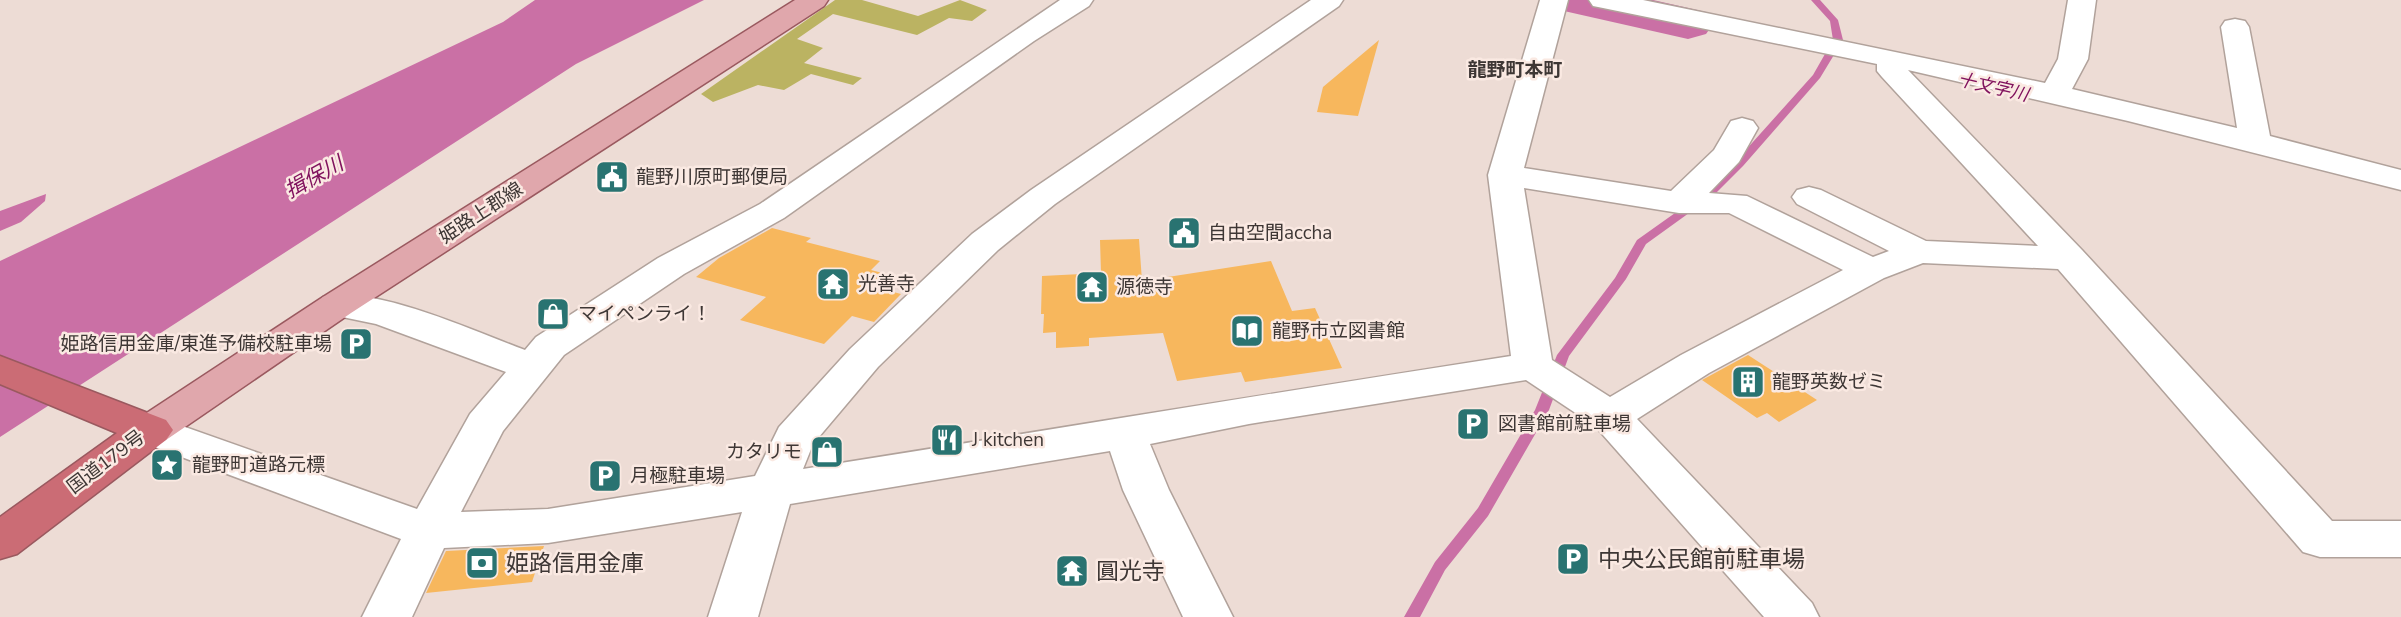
<svg xmlns="http://www.w3.org/2000/svg" width="2401" height="617" viewBox="0 0 2401 617" font-family="'Nunito Sans','Noto Sans JP',sans-serif">
	<rect width="100%" height="100%" fill="#eddcd5"/>
	<!-- green -->
	<path fill="#bbb362" d="M835,0H862L918,16L960,0L987,10L972,21L949,18L917,35L833,14L797,39L823,48L804,63L862,78L853,85L811,74L784,90L758,85L713,102L701,94Z"/>
	<!-- water -->
	<g fill="#ca70a5">
		<path d="M535,0H704L576,64L0,437V261L503,22Z"/>
		<path d="M46,194L45,201L21,222L0,231V211Z"/>
	</g>
	<g fill="none" stroke-linecap="round" stroke-linejoin="round">
		<!-- stream -->
		<path fill="#ca70a5" fill-rule="evenodd" d="M1811,0H1820L1838,20L1843,40L1820,78L1743,166L1714,195L1646,244L1626,279L1569,356L1549,410L1488,516L1445,570L1420,617H1404L1435,562L1478,508L1535,410L1557,355L1615,278L1637,240L1706,191L1735,162L1813,75L1833,40L1830,21Z"/>
		<!-- river -->
		<path fill="#ca70a5" fill-rule="evenodd" d="M1557,0H1653L1706,12L1714,23L1706,34L1688,39L1564,11Z"/>
	</g>
	<!-- building -->
	<g fill="#f7b75d">
		<path d="M1379,40L1358,116L1317,112L1323,87Z"/>
		<path d="M772,228L811,238L806,242L880,261L871,270L894,276L882,289L901,294L874,322L852,316L824,344L740,320L766,297L696,277L719,258Z"/>
		<path d="M1139,239L1142,281L1271,261L1292,311L1315,308L1342,368L1245,382L1241,372L1177,381L1163,333L1089,338V346L1056,348V332L1043,333L1044,314H1041L1042,276L1101,273L1100,240Z"/>
		<path d="M1748,355L1817,400L1779,422L1767,413L1757,418L1702,380Z"/>
		<path d="M544,546L532,582L426,593L446,551Z"/>
	</g>
	<g fill="none" stroke-linecap="round" stroke-linejoin="round">
		<defs>
			<path id="minor" d="M1060,0H1093L1089,6L1034,41L784,218L684,274L564,355L503,431L461,512L548,509L755,476L779,427L850,349L972,234L1031,190L1311,0H1343L1339,6L1055,204L998,250L878,367L813,444L803,469C1039,432 1275,392 1511,356L1488,175L1540,0H1568L1524,168L1671,191L1714,150L1731,121L1742,118L1753,121L1758,128L1739,162L1709,193L1747,196L1873,257L1889,251L1797,204L1792,197L1797,190L1809,187L1821,190L1926,241L2038,246L1882,77L1877,71V64L1603,8L1593,6L1589,0H1643L2045,83L2058,59L2068,0H2096L2088,59L2072,89L2237,128L2221,27L2225,21L2235,19L2245,21L2249,27L2270,136L2401,170V190L2128,121L1908,70L2082,250L2332,521H2401V557H2320L2303,552L2058,269L1923,263L1884,278L1709,373L1637,419L1812,603L1819,617H1764L1595,426L1526,380L1249,424L1150,444L1169,490L1233,617H1183L1123,490L1110,451L790,504L758,617H708L742,512L548,543L444,548L412,617H362L401,539L136,440L129,430L136,420L151,415L417,509L470,414L506,372L376,324L323,313L318,305L323,297C372,284 476,332 525,350L536,337L658,258L760,204ZM1524,188L1679,213H1729L1843,270L1681,355L1610,397L1552,360Z"/>
			<path id="major" d="M795,0H828L824,6L351,313L166,440L151,445L136,440L129,430L136,420L323,297Z"/>
			<path id="highway" d="M0,356L166,420L173,430L166,440L17,554L0,559V517L117,433L0,384Z"/>
		</defs>
		<!-- minor casing -->
		<use href="#minor" stroke="#b1a29b" stroke-width="3"/>
		<!-- major casing -->
		<use href="#major" stroke="#9a595f" stroke-width="3"/>
		<!-- highway casing -->
		<use href="#highway" stroke="#9a595f" stroke-width="3"/>
		<!-- minor -->
		<use href="#minor" fill="#fff" fill-rule="evenodd"/>
		<!-- major -->
		<use href="#major" fill="#e0a7ac" fill-rule="evenodd"/>
		<!-- highway -->
		<use href="#highway" fill="#cb6c75" fill-rule="evenodd"/>
	</g>
	<!-- icons -->
	<defs>
		<symbol id="civic-square" viewBox="-11 -11 22 22"><rect x="-9" y="-9" width="18" height="18" rx="4" fill="#297371" stroke="#fae9e2"/><path d="M-.6-6.5H3V-4.5H.6V-3L4-1V1h2V6H-6V1h2V-1L-.6-3ZM-1.2 2.5V6h2.4V2.5Z" fill="#fff"/></symbol>
		<symbol id="temple-square" viewBox="-11 -11 22 22"><rect x="-9" y="-9" width="18" height="18" rx="4" fill="#297371" stroke="#fae9e2"/><path d="M0-6L5-2H3V0L6.5 2.5H4V6H1.5V3h-3V6H-4V2.5H-6.5L-3 0V-2H-5Z" fill="#fff"/></symbol>
		<symbol id="shop-square" viewBox="-11 -11 22 22"><rect x="-9" y="-9" width="18" height="18" rx="4" fill="#297371" stroke="#fae9e2"/><path d="M-5-2.5h2.3a2.7 3.5 0 0 1 5.4 0H5L5.5 6h-11ZM-1.5-2.5h3a1.5 2.3 0 0 0-3 0Z" fill="#fff"/></symbol>
		<symbol id="library-square" viewBox="-11 -11 22 22"><rect x="-9" y="-9" width="18" height="18" rx="4" fill="#297371" stroke="#fae9e2"/><path d="M-6-4Q-3-5.5-.7-3.5V5Q-3 3-6 4ZM6-4Q3-5.5 .7-3.5V5Q3 3 6 4Z" fill="#fff"/></symbol>
		<symbol id="parking-square" viewBox="-11 -11 22 22"><rect x="-9" y="-9" width="18" height="18" rx="4" fill="#297371" stroke="#fae9e2"/><path d="M-3.5-5.5H1a3.5 3.5 0 0 1 0 7H-1V5.5H-3.5ZM-1-3.4V-.6H.8a1.4 1.4 0 0 0 0-2.8Z" fill="#fff"/></symbol>
		<symbol id="building-square" viewBox="-11 -11 22 22"><rect x="-9" y="-9" width="18" height="18" rx="4" fill="#297371" stroke="#fae9e2"/><path d="M-4-6H4V6H1V3H-1V6H-4ZM-2.5-4.3h1.7v1.8h-1.7ZM.8-4.3h1.7v1.8H.8ZM-2.5-1h1.7V.8h-1.7ZM.8-1h1.7V.8H.8Z" fill="#fff"/></symbol>
		<symbol id="restaurant-square" viewBox="-11 -11 22 22"><rect x="-9" y="-9" width="18" height="18" rx="4" fill="#297371" stroke="#fae9e2"/><path d="M-5-6h1v4h1v-4h1v4h1v-4h1v5L-1.5 .5V6h-2V.5L-5-1ZM5-6V6H3V1.5H1.5Q1.5-4 5-6Z" fill="#fff"/></symbol>
		<symbol id="sight-square" viewBox="-11 -11 22 22"><rect x="-9" y="-9" width="18" height="18" rx="4" fill="#297371" stroke="#fae9e2"/><path d="M0-6L1.8-2.2L6-1.7L2.9 1.2L3.7 5.4L0 3.3L-3.7 5.4L-2.9 1.2L-6-1.7L-1.8-2.2Z" fill="#fff"/></symbol>
		<symbol id="bank-square" viewBox="-11 -11 22 22"><rect x="-9" y="-9" width="18" height="18" rx="4" fill="#297371" stroke="#fae9e2"/><path d="M-6-4H6V4H-6ZM0-2.3a2.3 2.3 0 1 0 0 4.6a2.3 2.3 0 1 0 0-4.6Z" fill="#fff"/></symbol>
	</defs>
	<g fill-rule="evenodd">
		<use href="#civic-square" x="593" y="158" width="38" height="38"/>
		<use href="#civic-square" x="1165" y="214" width="38" height="38"/>
		<use href="#temple-square" x="814" y="265" width="38" height="38"/>
		<use href="#temple-square" x="1073" y="268" width="38" height="38"/>
		<use href="#shop-square" x="534" y="295" width="38" height="38"/>
		<use href="#library-square" x="1228" y="312" width="38" height="38"/>
		<use href="#parking-square" x="337" y="325" width="38" height="38"/>
		<use href="#building-square" x="1729" y="363" width="38" height="38"/>
		<use href="#parking-square" x="1454" y="405" width="38" height="38"/>
		<use href="#restaurant-square" x="928" y="421" width="38" height="38"/>
		<use href="#shop-square" x="808" y="433" width="38" height="38"/>
		<use href="#sight-square" x="148" y="446" width="38" height="38"/>
		<use href="#parking-square" x="586" y="457" width="38" height="38"/>
		<use href="#parking-square" x="1554" y="540" width="38" height="38"/>
		<use href="#bank-square" x="463" y="544" width="38" height="38"/>
		<use href="#temple-square" x="1053" y="552" width="38" height="38"/>
	</g>
	<g text-anchor="middle" dominant-baseline="central" stroke-width="5" stroke-linejoin="round" paint-order="stroke">
		<!-- far-water labels -->
		<g font-size="18" font-style="italic" fill="#81135e" stroke="#fae9e2">
			<text transform="translate(1993 87) rotate(13)">十文字川</text>
		</g>
		<!-- far-quarter labels -->
		<g font-size="19" font-weight="bold" fill="#3e3735" stroke="#fae9e2">
			<text x="1515" y="70">龍野町本町</text>
		</g>
		<!-- poi labels -->
		<g font-size="19" fill="#3e3735" stroke="#fae9e2" text-anchor="start">
			<text x="636" y="177">龍野川原町郵便局</text>
			<text x="1208" y="233">自由空間accha</text>
			<text x="858" y="284">光善寺</text>
			<text x="1116" y="287">源徳寺</text>
			<text x="578" y="314">マイペンライ！</text>
			<text x="1272" y="331">龍野市立図書館</text>
			<text x="332" y="344" text-anchor="end">姫路信用金庫/東進予備校駐車場</text>
			<text x="1772" y="382">龍野英数ゼミ</text>
			<text x="1498" y="424">図書館前駐車場</text>
			<text x="972" y="440">J kitchen</text>
			<text x="802" y="452" text-anchor="end">カタリモ</text>
			<text x="192" y="465">龍野町道路元標</text>
			<text x="630" y="476">月極駐車場</text>
		</g>
		<!-- street labels -->
		<g font-size="19" fill="#3e3735" stroke="#fae9e2">
			<text transform="translate(481 213) rotate(-33)">姫路上郡線</text>
			<text transform="translate(106 462) rotate(-37)">国道179号</text>
		</g>
		<!-- water labels -->
		<g font-size="21" font-style="italic" fill="#81135e" stroke="#fae9e2">
			<text transform="translate(314 177) rotate(-29)">揖保川</text>
		</g>
		<!-- near-poi labels -->
		<g font-size="23" fill="#3e3735" stroke="#fae9e2" text-anchor="start">
			<text x="1598" y="559">中央公民館前駐車場</text>
			<text x="506" y="563">姫路信用金庫</text>
			<text x="1096" y="571">圓光寺</text>
		</g>
	</g>
</svg>
